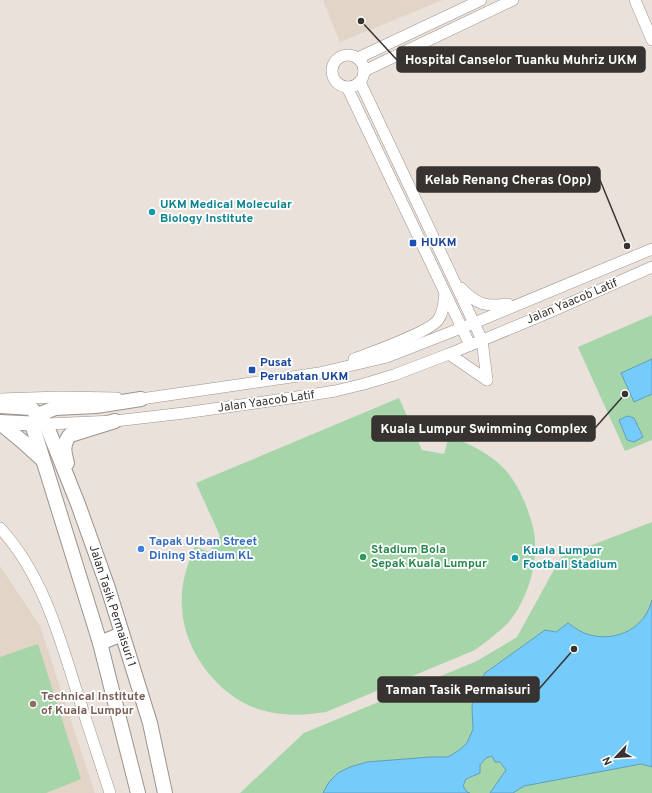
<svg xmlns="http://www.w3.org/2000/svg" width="652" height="793" viewBox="0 0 652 793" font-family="Overpass,sans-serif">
	<rect width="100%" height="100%" fill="#eae1db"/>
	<!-- built -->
	<g fill="#e3d4c8">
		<path d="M323,0H443L340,42Z"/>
		<path d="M0,566L40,626L95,793H0Z"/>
	</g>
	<!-- green -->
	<g fill="#a5d5a8">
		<path d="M652,315V440L625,451L578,347Z"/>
		<path d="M399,398L422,450L444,454L449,436C464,442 479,448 492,458C509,470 520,489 527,508C531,519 535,531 535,543C536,571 526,602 508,623C498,633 486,642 475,650L326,712C307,715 289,716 269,712C223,703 184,654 182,608C180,586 187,565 195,546L209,552L220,536L196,483Z"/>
		<path d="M652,522V793H240L304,733L477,661L517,637L561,557Z"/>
		<path d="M38,644L81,779L46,793H0V657Z"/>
	</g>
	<!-- water -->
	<g fill="#75cbf9" stroke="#629dbd">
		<path d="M652,359V394L634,402L621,373Z"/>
		<path d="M627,416L634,418L643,437L634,442L627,440L619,420Z"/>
		<path d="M652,600V767L641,764L524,786L513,793H490L506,770L500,762H495L492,756L486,758L480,765V773L466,779L463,786L467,792L470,793H323L329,782L338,773L350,767L367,762L430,757H448L458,751L467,743L473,729L472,708L473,693L485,673L545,630L556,632L568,623C575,628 582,633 590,635C617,642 645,628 652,600Z"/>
	</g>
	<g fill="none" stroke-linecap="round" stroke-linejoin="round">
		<defs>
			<g id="minor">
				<path d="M635,0L652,40"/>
				<circle cx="348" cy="71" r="16"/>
				<path d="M358,58L481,0"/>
				<path d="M364,71L513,0"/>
				<path d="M360,82L482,340L487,380"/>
				<path d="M347,87L470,345"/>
				<path d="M461,288C477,305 486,307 508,304"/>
				<path d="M449,354L487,380"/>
				<path d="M354,359C372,352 428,333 438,320C444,312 444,301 445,293"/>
				<path d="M0,399L60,397L117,398"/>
				<path d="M135,399H141L319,373L387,357L474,323L652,249"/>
				<path d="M46,424L115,421L184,413L284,399L335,391L364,384L394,375L449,354L550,312L652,267"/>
				<path d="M0,528C40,571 58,631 75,686C87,722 98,757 110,793"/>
			</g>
			<g id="major">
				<path d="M0,406L31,408L46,424L78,504L107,585L150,723L165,793"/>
				<path d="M0,422L42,424"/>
				<path d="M34,422L38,415L55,408L96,406L141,399"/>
				<path d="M0,423L22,441L43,460"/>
				<path d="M32,424L100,643L138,793"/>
				<path d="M67,463C64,452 62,445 70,435L115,421"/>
				<path d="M100,643L122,634"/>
			</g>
		</defs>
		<!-- minor casing -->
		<use href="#minor" stroke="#9b938d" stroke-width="12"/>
		<!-- major casing -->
		<use href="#major" stroke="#9b938d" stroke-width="16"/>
		<!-- minor -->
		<use href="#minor" stroke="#fff" stroke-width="11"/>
		<!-- major -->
		<use href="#major" stroke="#fff" stroke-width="14"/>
	</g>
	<!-- markers -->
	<g fill="#0f9aa8" stroke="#fff" stroke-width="1.5">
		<circle cx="152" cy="212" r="4"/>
		<circle cx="515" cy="558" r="4"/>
	</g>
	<g fill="#1a4fb4" stroke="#fff" stroke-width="1.5">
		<rect x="409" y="239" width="8" height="8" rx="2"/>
		<rect x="248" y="366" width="8" height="8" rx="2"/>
	</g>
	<circle fill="#3f7fe0" stroke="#fff" stroke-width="1.5" cx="141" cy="549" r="4"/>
	<circle fill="#2e9e5b" stroke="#fff" stroke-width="1.5" cx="363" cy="557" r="4"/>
	<circle fill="#8d6e63" stroke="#fff" stroke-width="1.5" cx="33" cy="704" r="4"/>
	<g text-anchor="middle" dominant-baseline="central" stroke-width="3.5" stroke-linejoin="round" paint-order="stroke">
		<!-- culture labels -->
		<g font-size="12" font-weight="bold" fill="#0d838f" stroke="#fff" text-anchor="start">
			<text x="160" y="205">UKM Medical Molecular<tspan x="160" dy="14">Biology Institute</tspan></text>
			<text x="523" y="551">Kuala Lumpur<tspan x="523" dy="14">Football Stadium</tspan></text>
		</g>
		<!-- transit labels -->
		<g font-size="12" font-weight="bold" fill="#164399" stroke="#fff" text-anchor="start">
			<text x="421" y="243">HUKM</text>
			<text x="260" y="363">Pusat<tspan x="260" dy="14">Perubatan UKM</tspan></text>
		</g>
		<!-- street labels -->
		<g font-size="12" fill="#373331" stroke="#fff">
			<text transform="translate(572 302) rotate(-23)">Jalan Yaacob Latif</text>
			<text transform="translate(266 402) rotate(-8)">Jalan Yaacob Latif</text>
			<text transform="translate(112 606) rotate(72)">Jalan Tasik Permaisuri 1</text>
		</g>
		<!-- shop labels -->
		<g font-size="12" font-weight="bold" fill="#366cbe" stroke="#fff" text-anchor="start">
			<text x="149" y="542">Tapak Urban Street<tspan x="149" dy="14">Dining Stadium KL</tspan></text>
		</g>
		<!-- leisure labels -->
		<g font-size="12" font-weight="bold" fill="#27864d" stroke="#fff" text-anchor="start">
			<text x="371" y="550">Stadium Bola<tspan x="371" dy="14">Sepak Kuala Lumpur</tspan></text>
		</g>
		<!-- education labels -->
		<g font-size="12" font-weight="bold" fill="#785e54" stroke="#fff" text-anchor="start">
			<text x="41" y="697">Technical Institute<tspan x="41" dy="14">of Kuala Lumpur</tspan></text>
		</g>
	</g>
	<!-- callouts -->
	<path fill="none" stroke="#373331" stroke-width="1.5" d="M361 21L397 60M627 246L600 180M625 394L595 428M574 649L539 689"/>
	<g fill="#373331" stroke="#fff" stroke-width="1.5">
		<circle cx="361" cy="21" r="4"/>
		<circle cx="627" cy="246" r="4"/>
		<circle cx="625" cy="394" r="4"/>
		<circle cx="574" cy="649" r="4"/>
	</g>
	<g fill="#373331" stroke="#373331" stroke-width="1.5">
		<rect x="397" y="47" width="248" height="25" rx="4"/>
		<rect x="417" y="167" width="183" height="25" rx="4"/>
		<rect x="372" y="416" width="223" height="25" rx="4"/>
		<rect x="378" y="677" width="161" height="25" rx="4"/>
	</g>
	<g font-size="13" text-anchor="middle" font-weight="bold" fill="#fff">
		<text x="521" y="64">Hospital Canselor Tuanku Muhriz UKM</text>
		<text x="508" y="184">Kelab Renang Cheras (Opp)</text>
		<text x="484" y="433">Kuala Lumpur Swimming Complex</text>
		<text x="458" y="694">Taman Tasik Permaisuri</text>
	</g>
	<!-- north arrow -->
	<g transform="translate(616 757) rotate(245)" stroke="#ffffff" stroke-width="3" paint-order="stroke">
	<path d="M0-3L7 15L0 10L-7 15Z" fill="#373331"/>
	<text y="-6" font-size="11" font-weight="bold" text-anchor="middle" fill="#373331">N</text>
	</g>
</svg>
